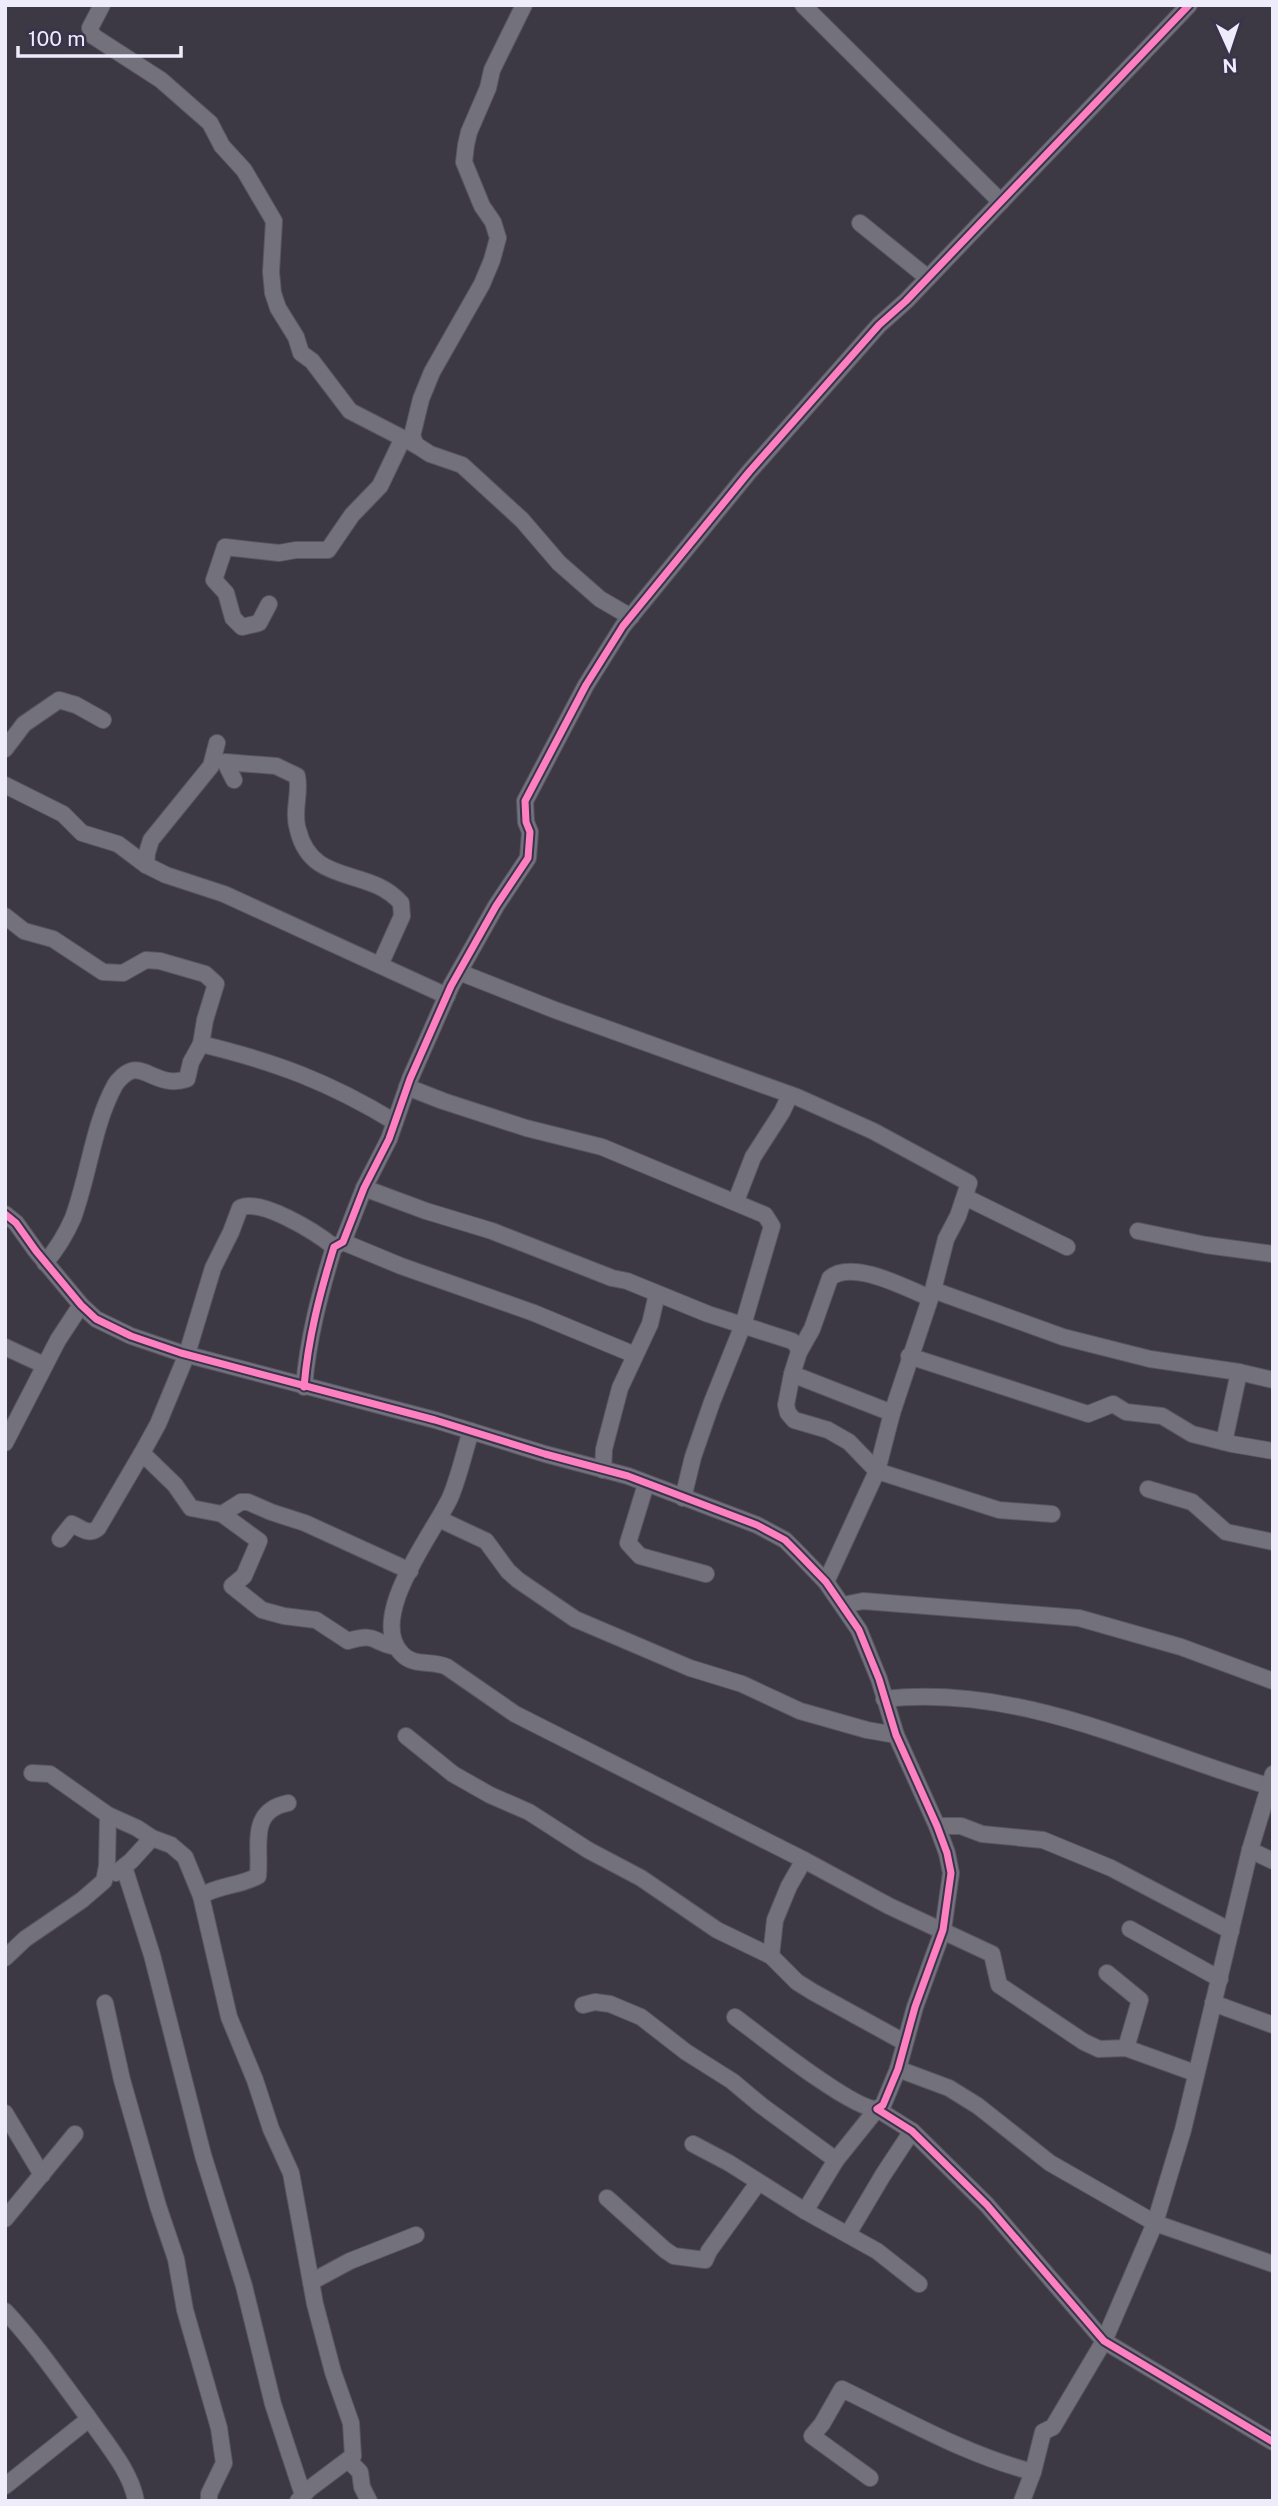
<svg xmlns="http://www.w3.org/2000/svg" width="1278" height="2506" viewBox="0 0 1278 2506" font-family="'Public Sans',sans-serif">
	<rect width="100%" height="100%" fill="#3c3945"/>
	<g fill="none" stroke-linecap="round" stroke-linejoin="round">
		<defs>
			<g id="minor">
				<path d="M102,5L90,28L93,36L161,80L210,123L222,146L244,170L274,221L271,272L273,293L278,308L296,337L301,353L312,361L350,411L416,445"/>
				<path d="M524,5L492,70L488,88L469,132L466,145L464,162L482,206L493,222L498,238L492,260L482,284L432,372L421,399L412,436L416,445L430,454L462,465L522,520L559,563L600,599L631,617"/>
				<path d="M803,5L1001,202"/>
				<path d="M860,223L928,278"/>
				<path d="M269,604L259,623L242,627L233,618L226,593L214,580L225,547L279,553L296,550H328L352,515L380,486L403,438"/>
				<path d="M5,749L24,724L59,700L76,705L103,720"/>
				<path d="M234,780L225,762L276,766L297,776C301,793 292,811 298,830C312,887 369,866 401,903L402,916L380,965"/>
				<path d="M5,785L63,814L82,833L118,844L146,865L166,875L224,894L447,996"/>
				<path d="M146,865L147,853L151,840L211,766L217,743"/>
				<path d="M5,916L24,931L53,939L103,972L123,973L146,960L160,961L205,974L216,984L205,1020L201,1044"/>
				<path d="M459,972L555,1010L797,1097L873,1131L969,1183L958,1216L946,1239L933,1290L892,1413L877,1471L826,1582"/>
				<path d="M407,1087L443,1101L526,1128L602,1147L765,1215L772,1226L743,1325L712,1402L693,1457L683,1498"/>
				<path d="M364,1188L426,1211L492,1231L612,1278L627,1281L708,1314L792,1341L797,1345L799,1352L792,1374L892,1413"/>
				<path d="M965,1197L1067,1247"/>
				<path d="M736,1201L753,1157L782,1112L790,1095"/>
				<path d="M5,1214L16,1223L36,1251L81,1305L96,1319L131,1336L181,1353L435,1420L545,1454L628,1476L757,1525L785,1540L797,1552L826,1582L859,1630L879,1679L896,1735L937,1826L947,1853L951,1873L943,1930L915,2007L898,2069L883,2105L877,2109L912,2131L987,2205L1104,2341L1273,2442"/>
				<path d="M1138,1231L1206,1245L1273,1254"/>
				<path d="M343,1242L401,1266L534,1313L635,1355"/>
				<path d="M334,1247C317,1233 260,1197 240,1208L231,1232L213,1268L187,1354L158,1424L142,1453L175,1485L191,1508L222,1514L241,1502H248L271,1512L305,1523L410,1571"/>
				<path d="M45,1263C57,1249 66,1234 73,1218C89,1175 93,1125 115,1085C118,1080 125,1073 131,1071C146,1066 160,1088 187,1079L191,1062L201,1044C276,1062 329,1082 395,1122"/>
				<path d="M933,1290L1063,1337L1150,1359L1239,1372"/>
				<path d="M5,1347L44,1365"/>
				<path d="M799,1352L812,1329L830,1278C852,1259 906,1288 930,1298"/>
				<path d="M909,1356L1088,1414L1113,1404L1126,1412L1162,1416L1192,1434L1232,1444L1273,1451"/>
				<path d="M792,1374L786,1405L788,1413L794,1420L828,1430L849,1442L877,1471L999,1510L1052,1514"/>
				<path d="M304,1387C308,1338 320,1293 334,1247L343,1242L364,1188L389,1139L410,1079L451,986L496,906L528,858L530,832L526,822L525,801L586,685L623,626L749,472L879,325L906,301L1189,5"/>
				<path d="M471,1431C464,1453 459,1477 450,1498C433,1534 366,1618 402,1654C414,1667 433,1660 447,1667L515,1714L804,1860L889,1906L992,1954L999,1985L1084,2042L1099,2049L1126,2048L1195,2073"/>
				<path d="M1224,1442L1239,1372L1273,1380"/>
				<path d="M5,1443L58,1340L81,1305"/>
				<path d="M603,1470L604,1449L620,1388L650,1324L657,1294"/>
				<path d="M646,1484L628,1543L640,1556L706,1574"/>
				<path d="M1148,1489L1192,1502L1226,1532L1273,1542"/>
				<path d="M222,1514L259,1541L244,1576L232,1586L262,1610L284,1616L316,1620L348,1641C378,1632 372,1643 396,1647"/>
				<path d="M439,1519L486,1541L508,1571L518,1580L575,1619L690,1668L742,1684L800,1711L867,1730L896,1735"/>
				<path d="M60,1539L72,1524C81,1528 89,1536 98,1528L142,1453"/>
				<path d="M843,1605L863,1601L1079,1618L1181,1647L1273,1681"/>
				<path d="M884,1699C1020,1684 1142,1748 1268,1786"/>
				<path d="M406,1736L453,1774L490,1795L529,1812L588,1850L641,1878L717,1930L771,1956L797,1982L813,1992L904,2042"/>
				<path d="M288,1803C248,1811 261,1846 258,1876C240,1886 218,1885 201,1896L229,2017L255,2080L271,2129L291,2173L315,2304L333,2372L351,2423L353,2456L309,2489L298,2501"/>
				<path d="M108,1815L137,1828L152,1838L171,1845L185,1857L201,1896"/>
				<path d="M937,1826H961L982,1834L1043,1840L1111,1868L1231,1931"/>
				<path d="M1250,1850L1273,1861"/>
				<path d="M124,1867L152,1955L203,2155L244,2286L273,2404L303,2495"/>
				<path d="M116,1873L131,1861L152,1838"/>
				<path d="M1130,1929L1220,1979"/>
				<path d="M771,1956L775,1920L789,1886L804,1860"/>
				<path d="M5,1958L25,1939L82,1900L104,1881L107,1866L108,1815L50,1774L32,1773"/>
				<path d="M1107,1973L1140,2000L1126,2048"/>
				<path d="M105,2003L122,2080L158,2206L176,2259L185,2310L219,2428L224,2463L209,2494V2501"/>
				<path d="M1213,2003L1273,2025"/>
				<path d="M583,2005L595,2002L610,2004L641,2017L686,2052L732,2081L762,2106L836,2160L877,2109"/>
				<path d="M735,2017C759,2035 853,2110 877,2109"/>
				<path d="M898,2069L949,2088L978,2106L1050,2163L1155,2223L1273,2264"/>
				<path d="M5,2113L42,2175"/>
				<path d="M693,2144L729,2163L805,2211L877,2251L919,2284"/>
				<path d="M607,2198L665,2250L674,2256L705,2260L709,2251L758,2183"/>
				<path d="M805,2211L836,2160"/>
				<path d="M5,2219L75,2134"/>
				<path d="M848,2234L883,2175L912,2131"/>
				<path d="M311,2282L350,2261L416,2235"/>
				<path d="M5,2311C36,2344 61,2381 88,2417C105,2442 131,2471 136,2501"/>
				<path d="M348,2460L360,2472L362,2487L369,2501"/>
				<path d="M870,2478L812,2436L822,2424L842,2389C904,2419 966,2455 1033,2472"/>
				<path d="M5,2486L89,2419"/>
				<path d="M1022,2501L1033,2472L1043,2432L1053,2427L1104,2341L1155,2223L1183,2130L1250,1850L1273,1774"/>
			</g>
		</defs>
		<!-- minor casing -->
		<use href="#minor" stroke="#595661" stroke-width="18"/>
		<!-- minor -->
		<use href="#minor" stroke="#73717c" stroke-width="16"/>
		<defs>
			<g id="cycleway">
				<path d="M5,1214L16,1223L36,1251L81,1305L96,1319L131,1336L181,1353L435,1420L545,1454L628,1476L757,1525L785,1540L797,1552L826,1582L859,1630L879,1679L896,1735L937,1826L947,1853L951,1873L943,1930L915,2007L898,2069L883,2105L877,2109L912,2131L987,2205L1104,2341L1273,2442"/>
				<path d="M304,1387C308,1338 320,1293 334,1247L343,1242L364,1188L389,1139L410,1079L451,986L496,906L528,858L530,832L526,822L525,801L586,685L623,626L749,472L879,325L906,301L1189,5"/>
			</g>
		</defs>
		<!-- cycleway casing -->
		<use href="#cycleway" stroke="#39334b" stroke-width="11"/>
		<!-- cycleway -->
		<use href="#cycleway" stroke="#ff80c0" stroke-width="7"/>
	</g>
	<!-- border -->
	<rect width="1278" height="2506" fill="none" stroke="#eeebfb" stroke-width="14"/>
	<!-- north arrow -->
	<g transform="translate(1229 49) rotate(177)" stroke="#39334b" stroke-width="5" paint-order="stroke">
	<path d="M0-5L12 26L0 18L-12 26Z" fill="#eeebfb"/>
	<text y="-10" font-size="19" font-weight="bold" text-anchor="middle" fill="#eeebfb">N</text>
	</g>
	<!-- scale -->
	<path d="M18 46v10h163v-10" fill="none" stroke="#eeebfb" stroke-width="3.5"/>
	<text x="28" y="46" font-size="21" fill="#eeebfb" stroke="#39334b" stroke-width="5" paint-order="stroke">100 m</text>
</svg>
